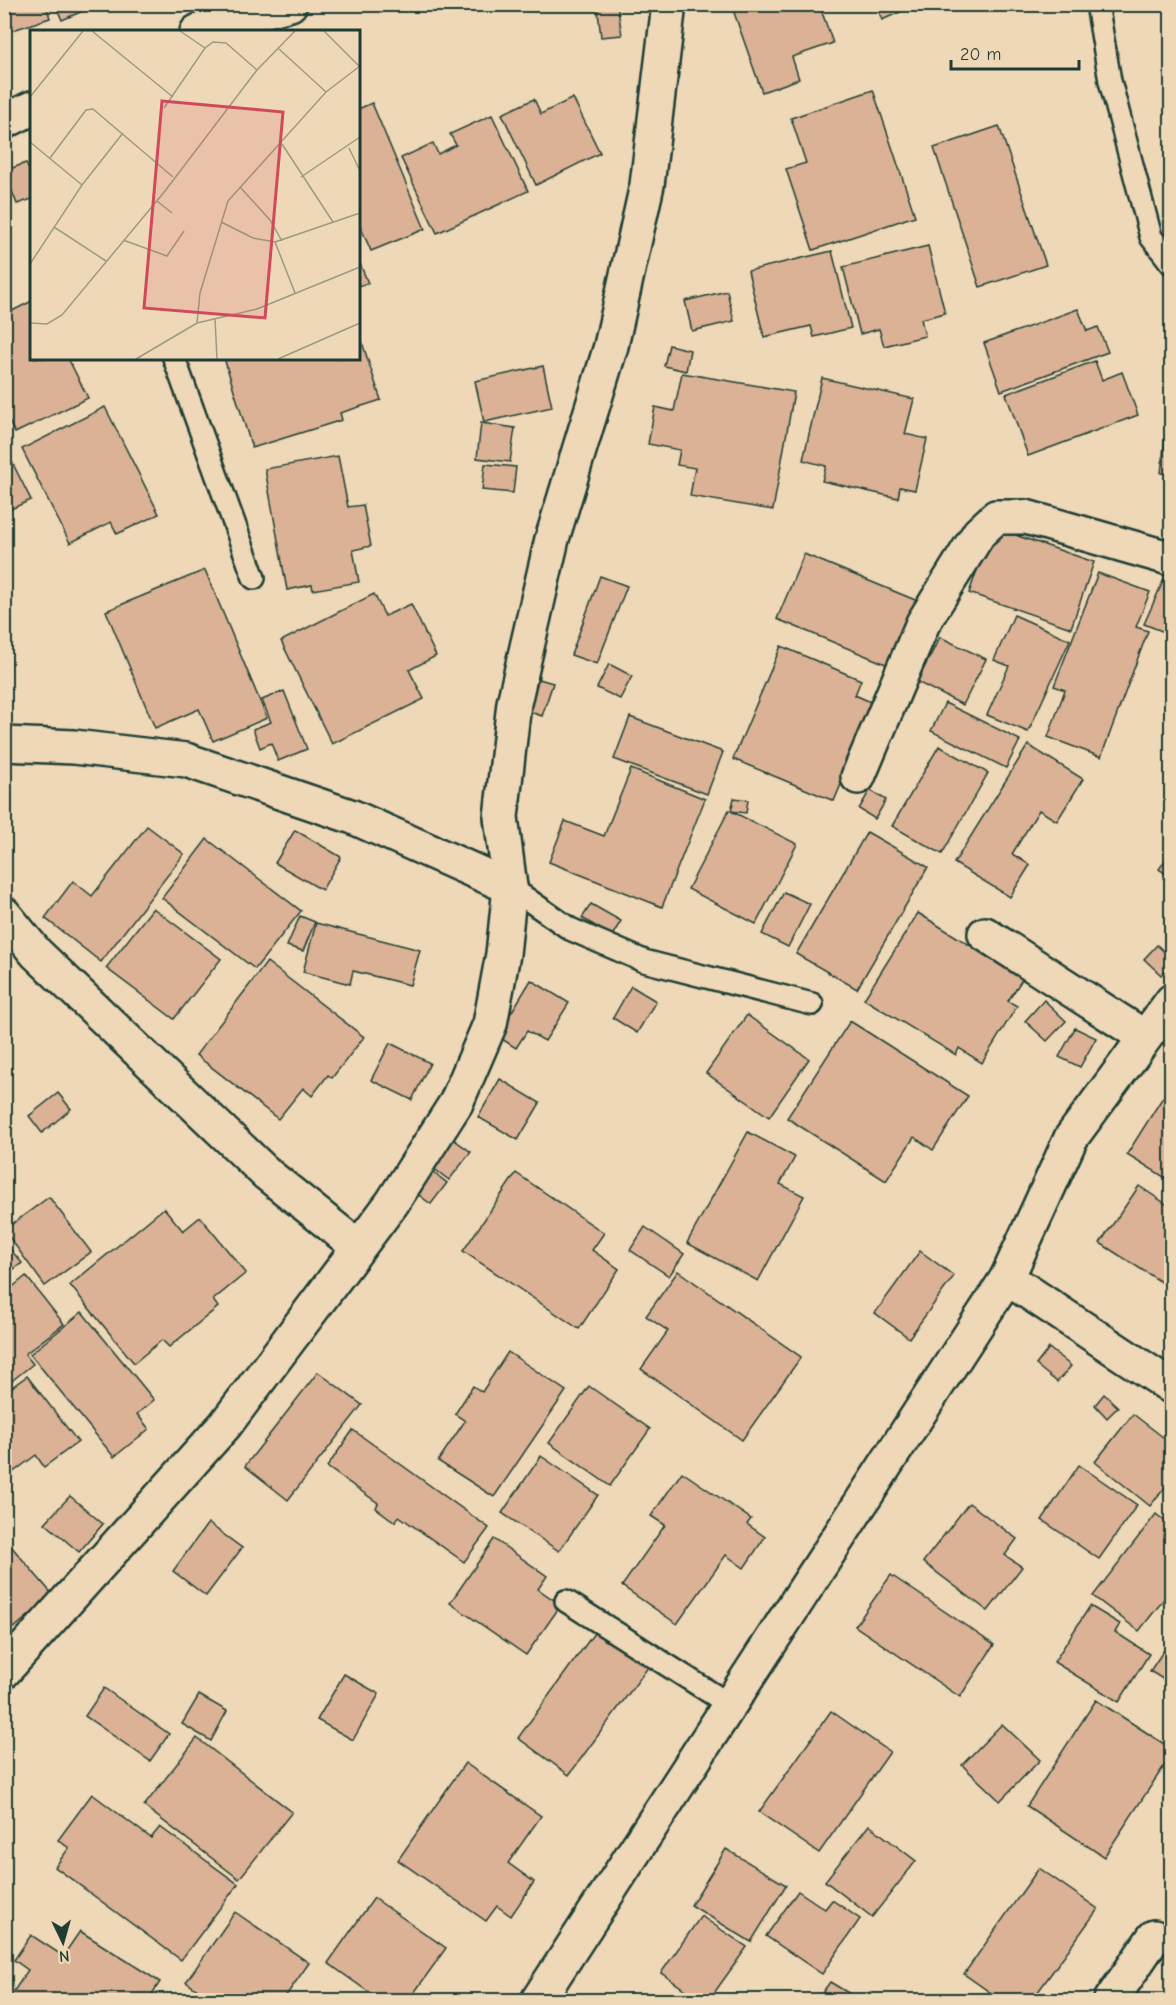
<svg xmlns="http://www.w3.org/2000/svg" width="1176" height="2005" viewBox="0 0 1176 2005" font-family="'Comic Neue',sans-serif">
	<rect width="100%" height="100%" fill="#eed8b7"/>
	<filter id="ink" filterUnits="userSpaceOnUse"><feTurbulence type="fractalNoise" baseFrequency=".0167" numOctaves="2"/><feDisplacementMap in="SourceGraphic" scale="12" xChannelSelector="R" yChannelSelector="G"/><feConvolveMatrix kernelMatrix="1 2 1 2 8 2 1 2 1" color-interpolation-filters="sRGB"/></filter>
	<g filter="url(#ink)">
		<!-- building -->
		<g fill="#dbb295" stroke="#1f3d34" stroke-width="1.5">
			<path d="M4,4H46L50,18L4,33Z"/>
			<path d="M55,4H99L62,20Z"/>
			<path d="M597,4H617L622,35L601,37Z"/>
			<path d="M731,4H819L833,43L792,57L799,79L762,92Z"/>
			<path d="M876,4H918L882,20Z"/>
			<path d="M873,90L915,216L813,250L786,169L806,163L791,118Z"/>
			<path d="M573,98L600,153L536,185L502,114L534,99L541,114Z"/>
			<path d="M372,103L425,229L371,251L358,221V109Z"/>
			<path d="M492,115L528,191L437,233L401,158L433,143L438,154L456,145L450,134Z"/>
			<path d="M999,126L1046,265L980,287L934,148Z"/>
			<path d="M26,163L32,177V199L17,204L4,171Z"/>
			<path d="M928,246L945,313L921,319L925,336L884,346L879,329L860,334L843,267Z"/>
			<path d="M832,251L851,328L814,337L811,326L764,337L748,271Z"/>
			<path d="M358,259L368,283L358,286Z"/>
			<path d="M727,291L734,321L692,331L685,301Z"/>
			<path d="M32,301V358H68L88,398L15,433L4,412V315Z"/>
			<path d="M1078,309L1087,331L1098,327L1108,352L1001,391L984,343Z"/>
			<path d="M358,330L381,400L340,413L342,420L252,448L224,358H358Z"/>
			<path d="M669,345L690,350L686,371L664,366Z"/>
			<path d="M1095,361L1102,380L1122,372L1138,415L1028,456L1006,394Z"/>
			<path d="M543,366L552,407L484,422L475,381Z"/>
			<path d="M682,373L794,392L773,510L690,496L695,468L677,465L680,450L648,444L655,407L674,411Z"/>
			<path d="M822,378L914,399L905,434L927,439L915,490L900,487L898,498L822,481L826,466L803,460Z"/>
			<path d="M105,407L159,514L117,534L111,522L70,543L22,449Z"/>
			<path d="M1167,422L1172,423V474L1161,473Z"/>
			<path d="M481,423L515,428L510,462L477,458Z"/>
			<path d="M4,446L31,500L4,512Z"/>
			<path d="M338,456L348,507L363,505L371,546L353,550L359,582L313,590L312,585L287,590L265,469Z"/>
			<path d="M485,464L516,467L513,493L482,490Z"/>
			<path d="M992,527L1094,562L1071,628L969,593Z"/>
			<path d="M804,554L920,602L893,667L777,619Z"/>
			<path d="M205,570L267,718L213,741L199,709L155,728L106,611Z"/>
			<path d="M1168,570L1172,572V635L1144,624Z"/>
			<path d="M1098,573L1150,592L1136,627L1148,631L1101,757L1048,737L1065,690L1054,686Z"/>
			<path d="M600,576L627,586L597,664L571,655Z"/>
			<path d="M374,594L385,616L411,604L436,656L409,670L424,699L332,744L281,641Z"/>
			<path d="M1014,615L1070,640L1028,732L987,715L1009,666L994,660Z"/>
			<path d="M940,637L986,659L963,705L917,682Z"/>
			<path d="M781,646L861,680L855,695L875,704L834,801L733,759Z"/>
			<path d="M609,664L632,676L620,699L597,688Z"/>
			<path d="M532,677L553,683L542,716L521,709Z"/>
			<path d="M284,691L307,749L278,761L271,743L260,748L253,729L271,722L262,700Z"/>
			<path d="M945,703L1020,740L1006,768L931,731Z"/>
			<path d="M630,717L723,752L707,794L614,759Z"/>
			<path d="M1028,745L1083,779L1057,821L1039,810L1012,854L1030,865L1010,897L954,863Z"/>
			<path d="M939,746L988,773L942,854L892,826Z"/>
			<path d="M631,769L705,799L662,907L549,862L565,821L604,836Z"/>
			<path d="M870,790L886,800L875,819L859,809Z"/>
			<path d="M734,798L748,800L746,813L731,811Z"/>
			<path d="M729,810L797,844L756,924L688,889Z"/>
			<path d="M147,826L184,854L101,962L45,918L73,881L92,896Z"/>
			<path d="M295,830L341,857L322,890L275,863Z"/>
			<path d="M867,832L928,867L857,989L796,954Z"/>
			<path d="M207,839L301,911L255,969L162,898Z"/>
			<path d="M1172,851V878L1159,869Z"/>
			<path d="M784,892L810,904L788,947L762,934Z"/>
			<path d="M591,904L621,921L612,936L582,918Z"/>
			<path d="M153,908L221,959L174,1019L106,968Z"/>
			<path d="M918,913L1023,978L1008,1001L1017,1006L982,1063L959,1048L956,1055L864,999Z"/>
			<path d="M300,916L315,922L303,951L287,946Z"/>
			<path d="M316,923L420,950L410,985L353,971L350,984L303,972Z"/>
			<path d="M1157,945L1172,959V964L1161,975L1144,959Z"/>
			<path d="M267,962L364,1037L332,1078L328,1075L312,1096L303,1088L278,1119L196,1055Z"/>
			<path d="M531,980L569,1003L545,1041L527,1031L516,1048L497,1036Z"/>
			<path d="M631,986L656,1001L637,1033L613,1018Z"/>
			<path d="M1044,1000L1066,1021L1047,1041L1025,1021Z"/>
			<path d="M747,1015L809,1059L769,1117L706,1073Z"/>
			<path d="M850,1021L968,1096L933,1150L914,1137L886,1181L787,1118Z"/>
			<path d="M1075,1028L1096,1038L1080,1067L1059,1057Z"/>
			<path d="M390,1043L430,1063L412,1100L371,1080Z"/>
			<path d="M500,1079L540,1103L518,1140L478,1117Z"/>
			<path d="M58,1093L71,1109L42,1133L29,1116Z"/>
			<path d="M1163,1097L1172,1103V1182L1127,1154Z"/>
			<path d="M748,1132L795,1157L780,1184L804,1196L758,1281L687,1243Z"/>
			<path d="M449,1136L471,1152L449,1180L428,1164Z"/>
			<path d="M428,1168L447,1183L431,1204L412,1190Z"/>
			<path d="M516,1173L604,1233L592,1250L619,1269L579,1329L463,1251Z"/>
			<path d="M1139,1186L1172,1208V1289L1100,1243Z"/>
			<path d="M49,1197L91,1252L45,1286L4,1230Z"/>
			<path d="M164,1208L183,1231L200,1217L246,1273L213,1300L218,1307L169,1347L162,1340L134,1363L70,1285Z"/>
			<path d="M645,1227L684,1254L669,1276L630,1250Z"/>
			<path d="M4,1242L22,1263L4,1276Z"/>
			<path d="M920,1251L954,1276L909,1338L875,1313Z"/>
			<path d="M678,1271L801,1357L742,1440L641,1369L668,1331L646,1316Z"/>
			<path d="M26,1276L64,1324L25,1354L33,1364L4,1387V1294Z"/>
			<path d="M82,1312L154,1400L137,1414L149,1429L114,1457L30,1354Z"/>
			<path d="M1049,1348L1071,1366L1057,1382L1036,1365Z"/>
			<path d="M508,1352L566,1391L494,1497L438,1461L465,1421L455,1414L473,1386L482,1392Z"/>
			<path d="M318,1372L362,1405L288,1500L245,1466Z"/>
			<path d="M27,1376L78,1442L44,1467L36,1455L4,1479V1393Z"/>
			<path d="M589,1386L650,1429L610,1486L549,1443Z"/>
			<path d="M1104,1394L1118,1407L1107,1418L1095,1405Z"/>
			<path d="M1133,1414L1172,1444V1479L1150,1506L1095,1462Z"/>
			<path d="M353,1430L489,1528L464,1562L399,1516L395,1522L376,1508L378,1503L327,1467Z"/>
			<path d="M541,1456L598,1495L559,1551L502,1513Z"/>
			<path d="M1079,1465L1137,1505L1099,1559L1042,1520Z"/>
			<path d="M682,1472L751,1519L747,1524L765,1537L744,1568L726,1555L677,1624L622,1586L665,1525L651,1516Z"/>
			<path d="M70,1496L103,1524L79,1552L45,1523Z"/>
			<path d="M969,1503L1017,1539L1005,1555L1022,1567L988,1611L923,1562Z"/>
			<path d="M1156,1514L1172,1527V1589L1139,1631L1093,1596Z"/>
			<path d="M208,1523L242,1548L206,1596L173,1571Z"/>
			<path d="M4,1538L53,1595L14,1628L4,1617Z"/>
			<path d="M494,1539L547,1576L538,1589L561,1605L526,1655L450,1603Z"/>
			<path d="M891,1575L994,1645L960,1697L855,1626Z"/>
			<path d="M1090,1606L1120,1624L1115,1632L1149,1654L1119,1702L1054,1662Z"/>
			<path d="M597,1629L649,1666L569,1775L518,1738Z"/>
			<path d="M1172,1638V1685L1150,1671Z"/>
			<path d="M344,1674L379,1694L353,1740L317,1720Z"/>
			<path d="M104,1688L169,1734L150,1761L85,1716Z"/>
			<path d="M199,1695L227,1711L211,1741L182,1724Z"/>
			<path d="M1096,1700L1172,1749V1754L1104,1857L1027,1806Z"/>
			<path d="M831,1711L890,1752L819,1853L759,1812Z"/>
			<path d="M1002,1724L1040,1760L1000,1801L962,1765Z"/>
			<path d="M197,1738L292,1812L239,1879L144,1806Z"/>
			<path d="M465,1763L541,1816L508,1863L534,1882L511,1916L497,1906L486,1921L398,1860Z"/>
			<path d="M92,1794L151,1838L160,1827L238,1884L181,1960L55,1867L69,1848L58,1840Z"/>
			<path d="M869,1825L916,1861L872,1917L825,1881Z"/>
			<path d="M726,1849L786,1885L751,1942L691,1905Z"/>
			<path d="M1039,1868L1098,1909L1032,2000H1001L964,1974Z"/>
			<path d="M798,1891L825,1909L832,1900L860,1919L822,1974L766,1936Z"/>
			<path d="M374,1898L446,1948L409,2000H380L328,1963Z"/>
			<path d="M235,1912L309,1963L283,2000H212L186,1982Z"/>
			<path d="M701,1916L747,1947L709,2000H700L661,1973Z"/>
			<path d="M80,1931L160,1982L148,2000H8L28,1970L14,1960L31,1935L63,1956Z"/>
			<path d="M830,1982L860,2000H817Z"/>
		</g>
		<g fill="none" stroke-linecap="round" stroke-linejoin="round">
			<defs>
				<g id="service">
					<path d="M1097,4L1110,81L1151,237L1172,264"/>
					<path d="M174,358L254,578"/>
					<path d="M510,887L570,929L644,961L812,1004"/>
					<path d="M566,1601L730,1705"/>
				</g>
				<g id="minor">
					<path d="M197,32L212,24L290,4"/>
					<path d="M4,122L32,108"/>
					<path d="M4,744L74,747L186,760L353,817L510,887"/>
					<path d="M858,777L923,623L979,533L996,517H1026L1172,559"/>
					<path d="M4,914L36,953L267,1174L358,1247"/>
					<path d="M985,934L1143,1036"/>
					<path d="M1007,1278L1172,1387"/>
					<path d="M4,1671L225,1425L392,1203L456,1103L490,1024L503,954L510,887L501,817L514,703L552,539L611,346L647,185L669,4"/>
					<path d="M538,2000L1007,1278L1071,1138L1172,1001"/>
					<path d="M1111,2000L1154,1937"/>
				</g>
			</defs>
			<!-- service casing -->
			<use href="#service" stroke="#1f3d34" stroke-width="26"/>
			<!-- minor casing -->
			<use href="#minor" stroke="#1f3d34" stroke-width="38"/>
			<!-- service -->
			<use href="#service" stroke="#eed8b7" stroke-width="21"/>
			<!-- minor -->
			<use href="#minor" stroke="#eed8b7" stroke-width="33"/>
		</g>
	</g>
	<!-- overview -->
	<g transform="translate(30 30)">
		<rect width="330" height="330" fill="#eed8b7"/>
		<path fill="none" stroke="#9b9a83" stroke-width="1.5" d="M62,1L143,67M150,1L175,18M294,1L330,37M249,19L296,62M0,67L53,1M134,78L175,18L183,12L196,13L227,40M0,112L52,155M252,114L303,192M319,118L330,141M20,128L56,80L63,79L143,147M271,147L330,107M210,157L240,190L252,211M127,171L142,183M191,192L223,208L245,212M24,197L76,231M93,210L137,226L154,201M0,234L52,155L93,103M265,263L245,212L330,183M185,289L187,329M0,293L17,294L32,285L135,161L227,40L265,1M167,293L170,263L198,171L296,62L330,36M106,329L167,293L227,279L330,237M248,329L330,293"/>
		<path fill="#d1495b" fill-opacity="0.15" stroke="#d1495b" stroke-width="3" d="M132,71L253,82L235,288L114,278Z"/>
		<rect width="330" height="330" fill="none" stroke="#1f3d34" stroke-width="3"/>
	</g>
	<!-- margin -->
	<rect width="1176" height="2005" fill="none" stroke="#eed8b7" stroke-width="24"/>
	<rect x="12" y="12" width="1152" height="1981" fill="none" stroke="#1f3d34" stroke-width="2" filter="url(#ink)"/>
	<!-- north arrow -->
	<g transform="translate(63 1942) rotate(175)" stroke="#eed8b7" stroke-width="4.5" paint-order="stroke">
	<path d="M0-4.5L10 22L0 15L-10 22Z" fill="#1f3d34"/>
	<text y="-9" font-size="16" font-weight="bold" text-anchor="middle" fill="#1f3d34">N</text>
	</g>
	<!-- scale -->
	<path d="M951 60v9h128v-9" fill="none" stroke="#1f3d34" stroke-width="3"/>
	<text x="960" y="60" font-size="18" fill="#1f3d34" stroke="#eed8b7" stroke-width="4.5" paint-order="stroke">20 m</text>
</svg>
